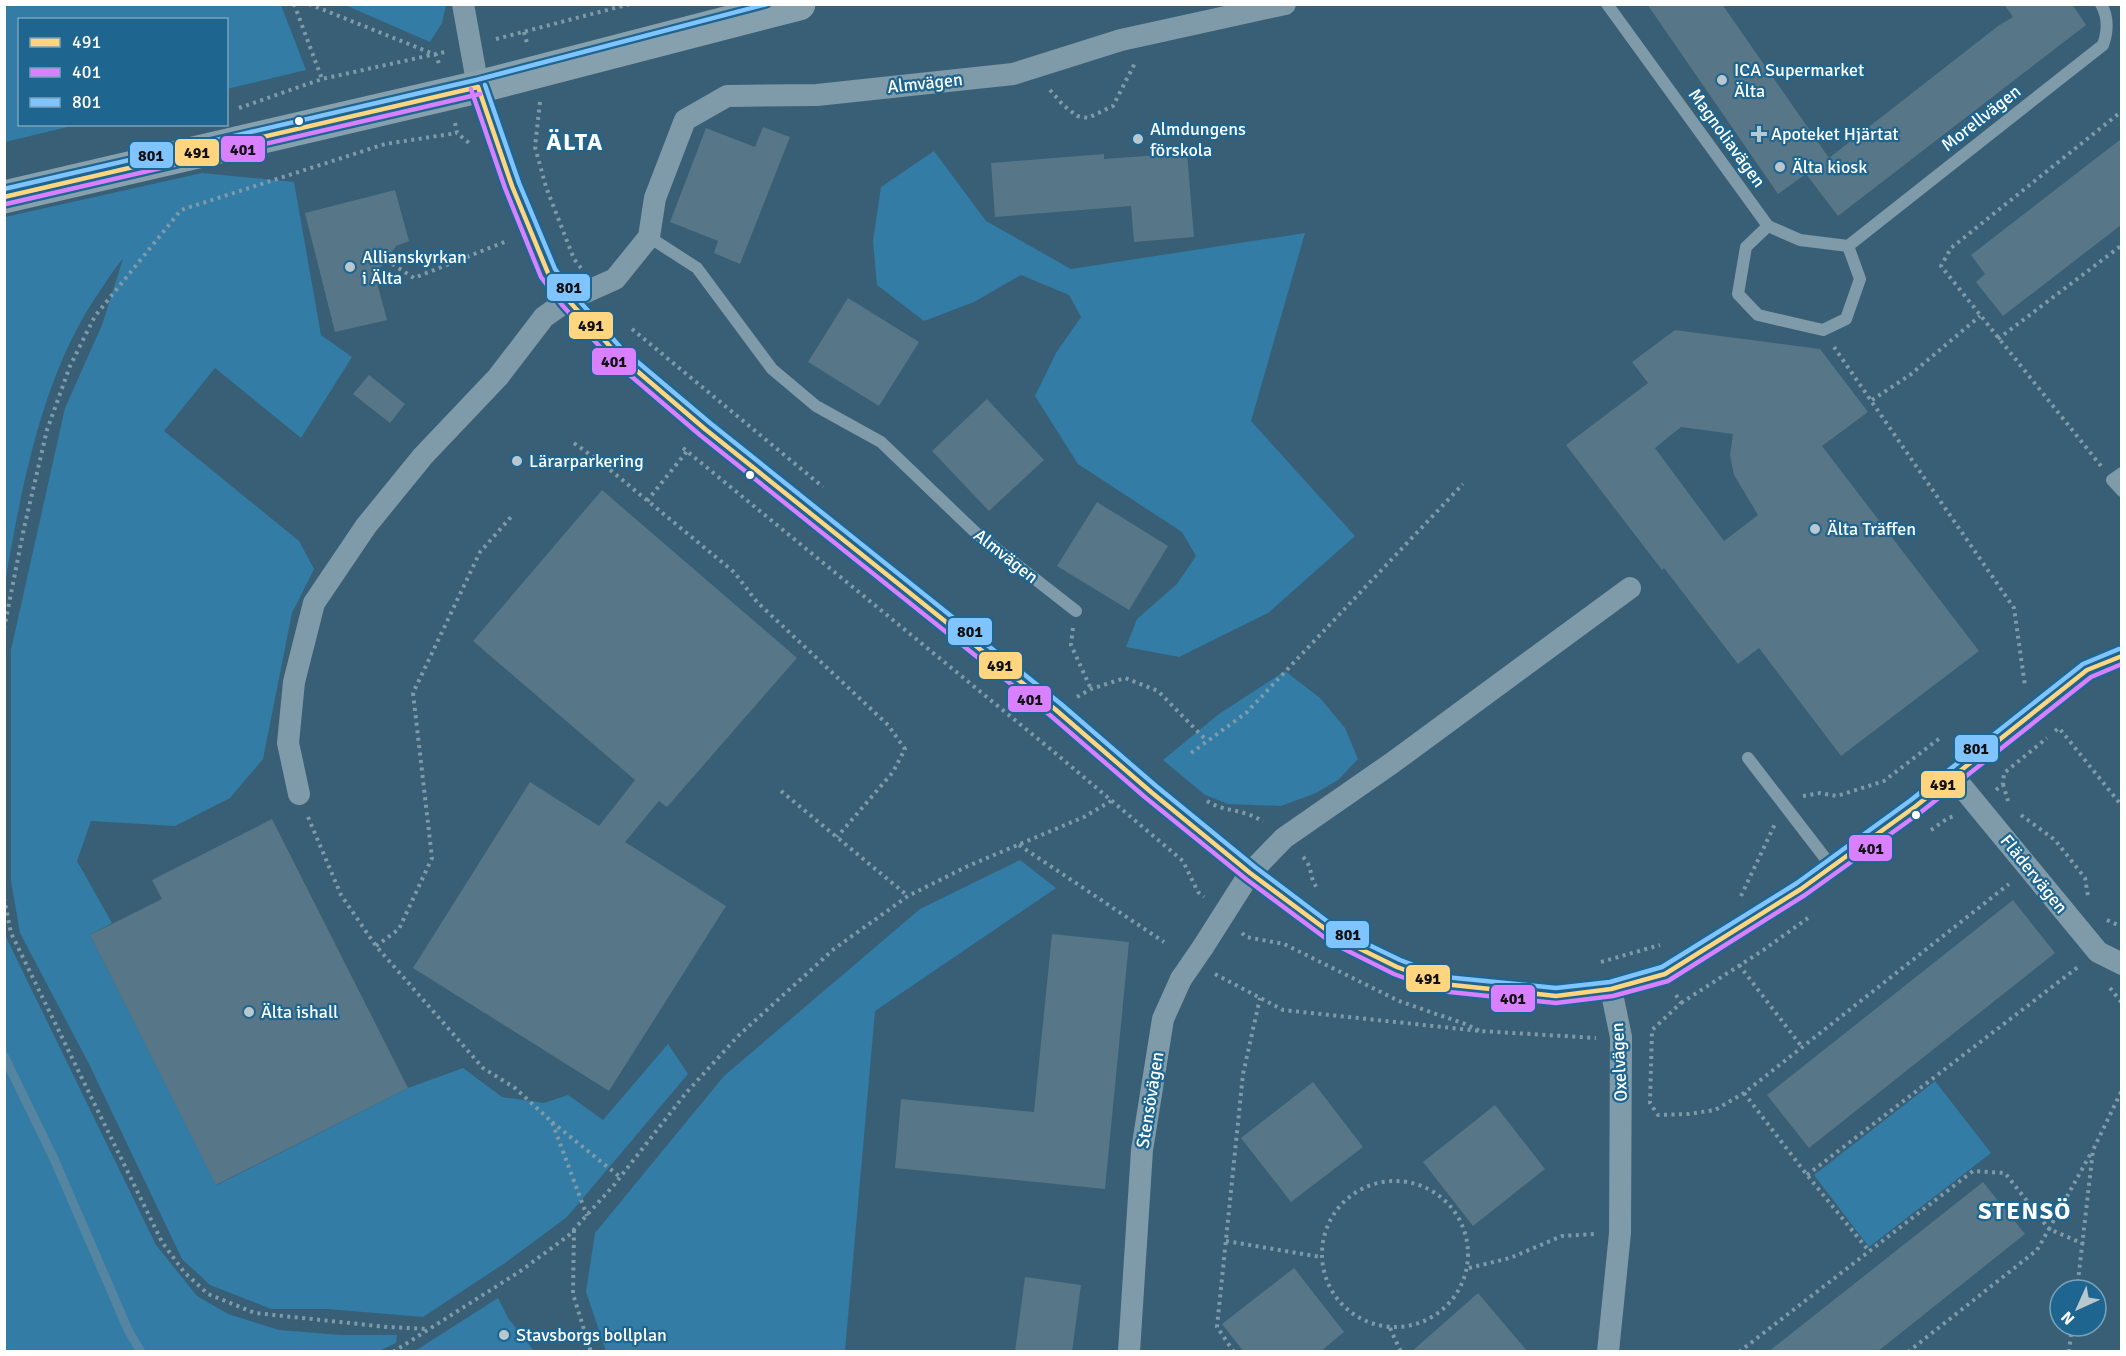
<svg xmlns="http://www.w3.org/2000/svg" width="2126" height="1356" viewBox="0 0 2126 1356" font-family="Signika,sans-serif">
	<rect width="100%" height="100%" fill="#385f75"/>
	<!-- green -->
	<g fill="#327ca5">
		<path d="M4,5H281L306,70L227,89L226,20H20V124L76,125L5,142Z"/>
		<path d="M345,5L446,4V5L442,23L430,42Z"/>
		<path d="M934,151L986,221L1071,269L1305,233L1251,421L1355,536L1268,613L1179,657L1126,647L1137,619L1177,584L1196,556L1182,532L1078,464L1035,396L1056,353L1081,317L1069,295L1021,275L974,302L924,321L877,285L873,241L881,187Z"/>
		<path d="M202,173L294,182L321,335L352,357L301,438L215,368L164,431L299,541L314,569L292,613L263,759L230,798L175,826L91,821L77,861L112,923L90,935L217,1185L408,1088L463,1068L502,1097L544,1103L568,1095L603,1120L668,1044L688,1074L567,1217L505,1263L423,1317L327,1309H271L210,1285L182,1259L89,1064L20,933L11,881V650L65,408L102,325L123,259C116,266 108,279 102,288C43,370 22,485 5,583V217Z"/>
		<path d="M1285,671L1320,698L1345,728L1358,759L1338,780L1316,793L1281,806L1228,804L1205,795L1163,760L1219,714Z"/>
		<path d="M1020,860L1056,888L875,1011L845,1351H606L586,1292L595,1233L724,1076L920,909Z"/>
		<path d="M5,935L156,1245L197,1296L228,1314L279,1330L341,1335H397L396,1343L377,1352L5,1351Z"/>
		<path d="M1935,1081L1991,1153L1869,1247L1814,1175Z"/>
		<path d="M498,1298L508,1318L534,1351H415Z"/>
	</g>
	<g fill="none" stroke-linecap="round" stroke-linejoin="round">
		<!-- stream -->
		<path stroke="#5585a1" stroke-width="9" d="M4,1056L55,1161L129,1332L141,1352"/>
	</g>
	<!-- building -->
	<g fill="#577688" fill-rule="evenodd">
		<path d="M1647,4H1722L1829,158L1998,26L2013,17L2004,4H2072L2086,25L1838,216L1806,174L1778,194Z"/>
		<path d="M763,127L790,137L740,264L714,253L718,241L670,222L706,128L755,147Z"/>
		<path d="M2121,139V225L2003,316L1976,282L1985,274L1971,255Z"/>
		<path d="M1187,153L1194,237L1134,242L1131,206L995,217L991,163L1104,154V159Z"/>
		<path d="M395,190L409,241L396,246L375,275L387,320L335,332L305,213Z"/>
		<path d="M848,298L919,342L879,406L808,362Z"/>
		<path d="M1675,330L1820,349L1868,412L1822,446L1979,651L1841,756L1759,648L1738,664L1664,568L1662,570L1566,445L1648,383L1632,362ZM1681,427L1733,434L1730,455L1734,475L1758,515L1724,541L1655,448Z"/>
		<path d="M369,375L405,404L390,423L353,394Z"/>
		<path d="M987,399L1044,460L989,511L932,451Z"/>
		<path d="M602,490L797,658L667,807L659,801L625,842L726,906L609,1091L413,968L530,782L599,826L635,780L473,641Z"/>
		<path d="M1097,502L1168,546L1129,610L1057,566Z"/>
		<path d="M272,819L408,1088L216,1185L90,935L162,899L152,880Z"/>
		<path d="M2013,900L2055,953L1809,1148L1767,1095Z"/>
		<path d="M1052,934L1129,942L1105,1189L895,1168L901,1099L1034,1112Z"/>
		<path d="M1313,1082L1363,1147L1291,1202L1241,1138Z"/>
		<path d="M1495,1105L1545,1169L1473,1226L1423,1162Z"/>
		<path d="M1983,1182L2025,1234L1877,1352H1768Z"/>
		<path d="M1294,1268L1344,1332L1320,1352H1244L1222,1324Z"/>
		<path d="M1025,1277L1081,1285L1072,1352H1015Z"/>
		<path d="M1478,1293L1528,1352H1411Z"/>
	</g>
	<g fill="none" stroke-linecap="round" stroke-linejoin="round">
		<!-- path -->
		<g stroke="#7f9aa8" stroke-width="4" stroke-dasharray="3 4.5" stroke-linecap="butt">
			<path d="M294,4L322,79"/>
			<path d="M309,4L436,55L439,64"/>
			<path d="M524,32L527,43"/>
			<path d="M496,39L630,4"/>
			<path d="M1050,90L1063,105L1077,116L1088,118L1113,106L1135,63"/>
			<path d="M540,102L535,147L546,187L574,259L581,268"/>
			<path d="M239,108L322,79L445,52"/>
			<path d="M455,123L457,133L469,143"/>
			<path d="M386,260L414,278L507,241"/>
			<path d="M632,329L823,487"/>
			<path d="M1998,339L2122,245"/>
			<path d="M1834,347L2014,608L2025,686"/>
			<path d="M1872,400L1910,375L1980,316"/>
			<path d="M574,443L603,464L734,572L757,602L888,725L905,749L893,772L837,837"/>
			<path d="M683,448L1054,752L1183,861L1198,892L1204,897"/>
			<path d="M2101,466L1941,266L1951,248L2122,111"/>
			<path d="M647,501L688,450"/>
			<path d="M1073,628L1071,645L1091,689"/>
			<path d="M4,629L24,528L47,430L70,366L95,316L181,210L385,144L457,133"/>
			<path d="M1077,697L1091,689L1125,678L1158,691L1207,741"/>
			<path d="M2055,731L2059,728L2122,806"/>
			<path d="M1191,753L1246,713L1463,484"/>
			<path d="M2003,784L2008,801"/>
			<path d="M1996,790L2003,784L2004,773L2047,738"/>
			<path d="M781,791L908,896"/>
			<path d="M1803,796L1820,793L1837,796L1884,781L1940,738"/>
			<path d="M1207,801C1226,813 1244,808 1263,822"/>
			<path d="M2021,815L2055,840L2085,878L2088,896"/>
			<path d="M308,817L341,895L376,946L483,1068L515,1088L552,1122L587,1216"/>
			<path d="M1931,830L1948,818L1955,816"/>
			<path d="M1019,845L1164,942"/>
			<path d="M1303,857C1314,868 1308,877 1318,889"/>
			<path d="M1741,896L1775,824"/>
			<path d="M4,898L11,933L162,1242L184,1272L208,1294L255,1313L387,1327L429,1329"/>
			<path d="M2107,920L2122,927"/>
			<path d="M1242,933L1246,937L1284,944L1399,1001L1465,1024L1480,1031"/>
			<path d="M376,946L399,929L432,858L413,693L480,552L511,517"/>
			<path d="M1601,962L1660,945"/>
			<path d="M1739,965L1802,1047"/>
			<path d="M1215,974L1283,1010L1480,1031L1596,1038"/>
			<path d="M2110,988L2122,1003"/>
			<path d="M1676,995L1681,1003L1652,1030L1650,1103L1658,1115L1689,1114L1715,1110L1744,1093L2009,884"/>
			<path d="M1681,1003L1762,951L1808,918"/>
			<path d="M1744,1093L1807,1175L1869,1251"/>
			<path d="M552,1122L620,1177"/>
			<path d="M1807,1175L2078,967"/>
			<circle cx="1395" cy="1254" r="73"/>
			<path d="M574,1230L573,1294L591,1352"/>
			<path d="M1226,1241L1321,1257"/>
			<path d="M2084,1244L2049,1229L2091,1153"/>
			<path d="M1469,1268L1510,1258L1562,1236L1594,1234"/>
			<path d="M2077,1290L2093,1150L2122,1090"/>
			<path d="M1390,1328L1401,1352"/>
			<path d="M393,1352L519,1272L568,1236L614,1185L686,1093L738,1036L834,949L908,896L968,866L1084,817L1111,801"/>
			<path d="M1234,1352L1217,1327L1243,1074L1260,998"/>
			<path d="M1739,1352L1973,1171L2005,1173L2049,1229L2037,1250L1908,1352"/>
			<path d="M2069,1352L2072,1326"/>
		</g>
		<!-- service -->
		<g stroke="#7f9aa8" stroke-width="12">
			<path d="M1607,4L1768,226L1800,240L1848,246"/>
			<path d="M1768,226L1746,247L1738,294L1758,315L1823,330L1846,319L1860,279L1848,246"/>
			<path d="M649,237L697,268L772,369L816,406L881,442L976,533L1076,611"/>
			<path d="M1848,246L2103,45C2108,31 2109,18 2101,4"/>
			<path d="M2122,473L2112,480L2122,491"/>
			<path d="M1748,758L1832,867"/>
		</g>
		<!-- minor -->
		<g stroke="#7f9aa8" stroke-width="22">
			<path d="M463,4L478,87L512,186L548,273L568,300L616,353L705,429L1056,710L1122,767"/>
			<path d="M1953,776L2098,952L2122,964"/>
			<path d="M1151,792L1250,873L1336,937L1397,967L1443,984L1556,996L1611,989L1665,974L1801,889L1916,806L2087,670L2122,656"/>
			<path d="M299,794L288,743L294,682L314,603L366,526L423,456L498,377L544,317L568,300L615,279L649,237L655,198L685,120L727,96L817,95L1013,74L1121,40L1285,4"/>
			<path d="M1203,947L1250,873L1284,838L1392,763L1630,588"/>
			<path d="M1129,1352L1142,1150L1163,1019L1181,979"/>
			<path d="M1608,1352L1620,1233L1621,1037L1611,989"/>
		</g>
		<!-- secondary -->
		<path stroke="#87a0ad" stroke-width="33" d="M4,197L478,87L799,4"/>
		<!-- minor-bridge -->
		<g stroke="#7f9aa8" stroke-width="22">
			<path d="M1122,767L1151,792"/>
			<path d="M1181,979L1203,947"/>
		</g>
		<defs>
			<g id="bus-1">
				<path d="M478,87L512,186L548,273L568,300L616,353L705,429L1056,710L1151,792L1250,873L1336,937L1397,967L1443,984L1556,996L1611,989L1665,974L1801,889L1916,806L2087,670L2122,656"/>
				<path d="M4,197L478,87"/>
			</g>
			<g id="bus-2">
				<path d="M471,89L505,188L541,277L562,305L611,359L700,435L1051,716L1146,798L1246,879L1332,943L1394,974L1440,991L1556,1003L1613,996L1668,981L1805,895L1921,812L2091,677L2122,664"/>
				<path d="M6,204L480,94"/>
			</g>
			<g id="bus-3">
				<path d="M485,85L519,183L555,269L574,295L621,348L710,423L1061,704L1156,786L1255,867L1340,931L1400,960L1445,977L1556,988L1610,982L1662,967L1797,883L1911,800L2083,664L2119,649"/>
				<path d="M4,189L476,80L767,4"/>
			</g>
		</defs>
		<!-- bus-1 casing -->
		<use href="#bus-1" stroke="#1e658f" stroke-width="9"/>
		<!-- bus-2 casing -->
		<use href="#bus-2" stroke="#1e658f" stroke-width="9"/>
		<!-- bus-3 casing -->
		<use href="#bus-3" stroke="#1e658f" stroke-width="9"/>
		<!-- bus-1 -->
		<use href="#bus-1" stroke="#ffd580" stroke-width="4.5"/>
		<!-- bus-2 -->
		<use href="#bus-2" stroke="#d880ff" stroke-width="4.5"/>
		<!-- bus-3 -->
		<use href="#bus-3" stroke="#80c4ff" stroke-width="4.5"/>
	</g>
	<!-- markers -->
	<g fill="#b9c7cf" stroke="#1e658f" stroke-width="2">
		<circle cx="1722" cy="80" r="6"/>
		<path d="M1756 125h6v6h6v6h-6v6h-6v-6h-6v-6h6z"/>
		<circle cx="1138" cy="139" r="6"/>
		<circle cx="1780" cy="167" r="6"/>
		<circle cx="350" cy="267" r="6"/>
		<circle cx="517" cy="461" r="6"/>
		<circle cx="1815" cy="529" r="6"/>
		<circle cx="249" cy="1012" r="6"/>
		<circle cx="504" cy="1335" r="6"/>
	</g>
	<g fill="#fff" stroke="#1e658f" stroke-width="2">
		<circle cx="299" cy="121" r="5"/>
		<circle cx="750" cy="475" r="5"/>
		<circle cx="1916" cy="815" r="5"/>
	</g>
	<g text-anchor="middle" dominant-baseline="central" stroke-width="4.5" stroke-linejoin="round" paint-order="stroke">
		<!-- poi labels -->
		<g font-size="18" fill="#fff" stroke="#1e658f" text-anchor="start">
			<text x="1734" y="70">ICA Supermarket<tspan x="1734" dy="21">Älta</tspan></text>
			<text x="1150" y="129">Almdungens<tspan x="1150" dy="21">förskola</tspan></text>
			<text x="1771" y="134">Apoteket Hjärtat</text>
			<text x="1792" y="167">Älta kiosk</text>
			<text x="362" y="257">Allianskyrkan<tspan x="362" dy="21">i Älta</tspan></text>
			<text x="529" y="461">Lärarparkering</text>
			<text x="1827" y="529">Älta Träffen</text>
			<text x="261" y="1012">Älta ishall</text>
			<text x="516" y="1335">Stavsborgs bollplan</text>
		</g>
		<!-- street labels -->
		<g font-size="18" fill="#fff" stroke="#1e658f">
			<text transform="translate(925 83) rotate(-6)">Almvägen</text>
			<text transform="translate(1981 118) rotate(-38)">Morellvägen</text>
			<text transform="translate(1727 138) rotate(54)">Magnoliavägen</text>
			<text transform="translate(1006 556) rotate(38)">Almvägen</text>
			<text transform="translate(2034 874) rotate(51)">Flädervägen</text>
			<text transform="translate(1619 1062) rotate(-93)">Oxelvägen</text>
			<text transform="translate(1150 1100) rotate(-81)">Stensövägen</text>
		</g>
		<!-- district labels -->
		<g font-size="24" font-weight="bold" letter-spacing="1.5" fill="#fff" stroke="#1e658f">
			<text x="575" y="142">ÄLTA</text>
			<text x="2025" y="1211">STENSÖ</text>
		</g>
	</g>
	<g stroke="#1e658f" stroke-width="2">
		<rect x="220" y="135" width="46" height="28" rx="6" fill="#d880ff"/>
		<rect x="174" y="138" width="46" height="29" rx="6" fill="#ffd580"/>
		<rect x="129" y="141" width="45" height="28" rx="6" fill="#80c4ff"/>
		<rect x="546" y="273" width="45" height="29" rx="6" fill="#80c4ff"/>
		<rect x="568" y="311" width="46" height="29" rx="6" fill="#ffd580"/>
		<rect x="591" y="347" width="46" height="29" rx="6" fill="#d880ff"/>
		<rect x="947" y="617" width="46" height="29" rx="6" fill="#80c4ff"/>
		<rect x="978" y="651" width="45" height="29" rx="6" fill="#ffd580"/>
		<rect x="1007" y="685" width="45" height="28" rx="6" fill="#d880ff"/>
		<rect x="1954" y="734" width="45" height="29" rx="6" fill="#80c4ff"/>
		<rect x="1920" y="770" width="46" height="29" rx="6" fill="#ffd580"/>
		<rect x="1848" y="834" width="45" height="28" rx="6" fill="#d880ff"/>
		<rect x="1325" y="920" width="45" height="29" rx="6" fill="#80c4ff"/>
		<rect x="1405" y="964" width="46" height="29" rx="6" fill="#ffd580"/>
		<rect x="1490" y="984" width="46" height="29" rx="6" fill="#d880ff"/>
	</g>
	<g font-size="16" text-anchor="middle" font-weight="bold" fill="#111">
		<text x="243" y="155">401</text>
		<text x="197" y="158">491</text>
		<text x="151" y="161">801</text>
		<text x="569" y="293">801</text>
		<text x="591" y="331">491</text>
		<text x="614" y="367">401</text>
		<text x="970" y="637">801</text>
		<text x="1000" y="671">491</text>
		<text x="1030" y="705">401</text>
		<text x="1976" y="754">801</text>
		<text x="1943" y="790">491</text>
		<text x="1871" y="854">401</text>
		<text x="1348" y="940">801</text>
		<text x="1428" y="984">491</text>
		<text x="1513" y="1004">401</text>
	</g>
	<!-- border -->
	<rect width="2126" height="1356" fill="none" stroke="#ffffff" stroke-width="12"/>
	<!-- legend -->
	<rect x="18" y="18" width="210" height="108" fill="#1e658f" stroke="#78a3bc" stroke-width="1.5"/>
	<rect x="30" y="38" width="30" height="9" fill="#ffd580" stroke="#78a3bc" stroke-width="1.5"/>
	<text x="72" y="48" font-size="18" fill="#ffffff">491</text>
	<rect x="30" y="68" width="30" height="9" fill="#d880ff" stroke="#78a3bc" stroke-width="1.5"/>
	<text x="72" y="78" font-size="18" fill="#ffffff">401</text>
	<rect x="30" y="98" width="30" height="9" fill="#80c4ff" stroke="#78a3bc" stroke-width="1.5"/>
	<text x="72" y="108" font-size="18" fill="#ffffff">801</text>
	<!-- north arrow -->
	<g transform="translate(2078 1308) rotate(225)"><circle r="28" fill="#1e658f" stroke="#78a3bc" stroke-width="1.5"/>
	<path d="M0-4.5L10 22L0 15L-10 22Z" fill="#b9c7cf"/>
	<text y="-9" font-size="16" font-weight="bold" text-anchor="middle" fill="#ffffff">N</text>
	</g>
</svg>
